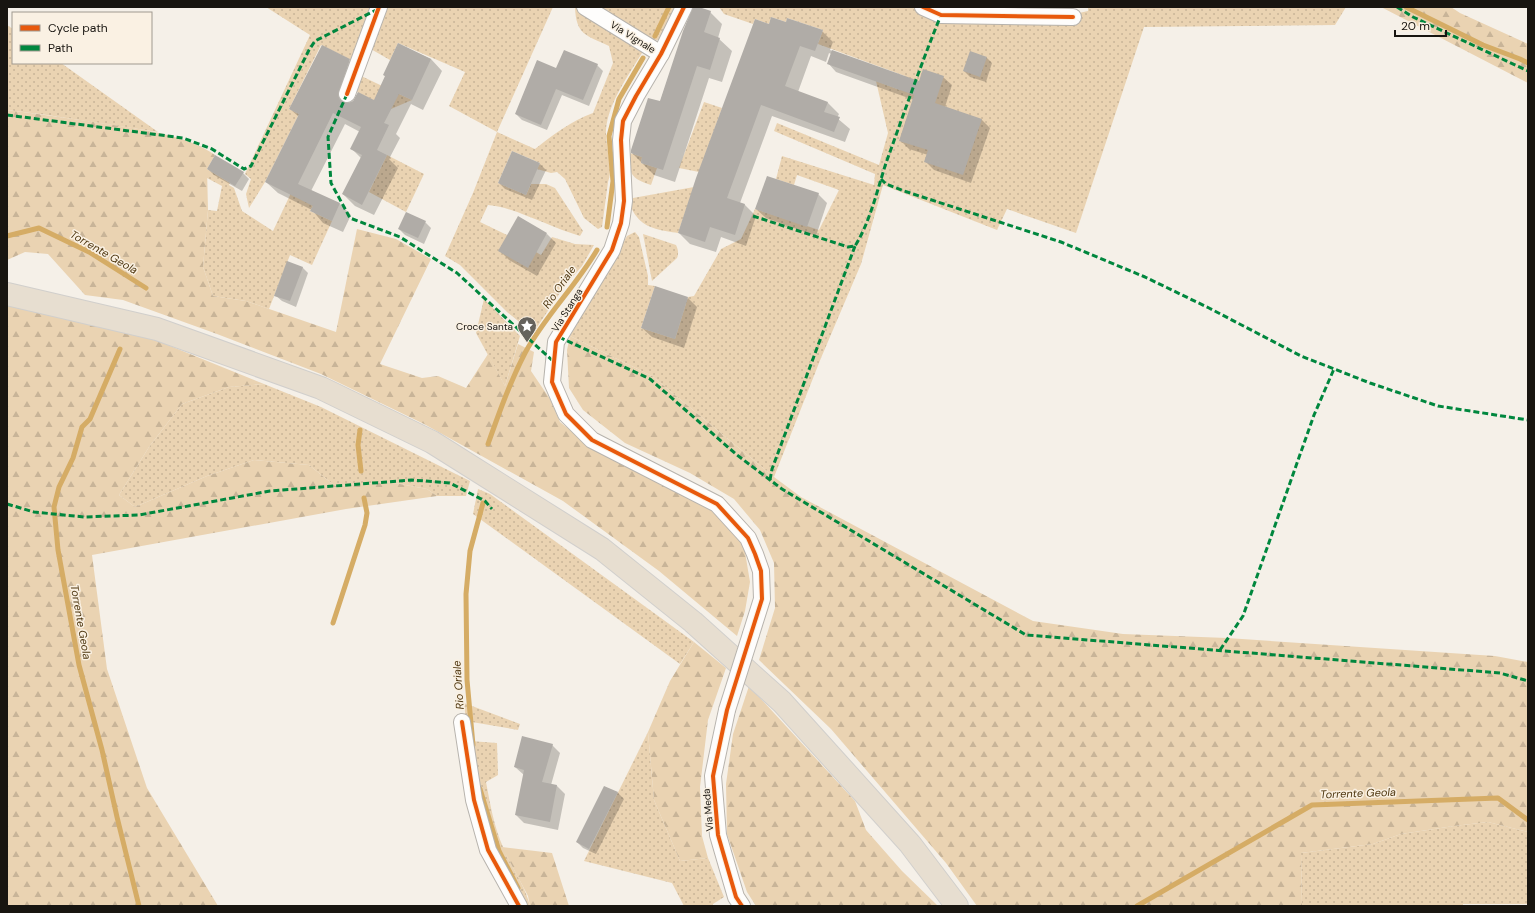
<svg xmlns="http://www.w3.org/2000/svg" width="1535" height="913" viewBox="0 0 1535 913" font-family="'DM Sans',sans-serif">
	<defs>
		<pattern id="grass-dots" width="8" height="8" patternUnits="userSpaceOnUse"><rect width="8" height="8" fill="#ead3b2"/><path d="M2 2h.1M6 6h.1" fill="none" stroke="#c8b498" stroke-width="1.8" stroke-linecap="round"/></pattern>
		<pattern id="forest-firs" width="22" height="20" patternUnits="userSpaceOnUse"><rect width="22" height="20" fill="#ead3b2"/><path d="M5 1l3.5 6h-7zM16 11l3.5 6h-7z" fill="#c8b498"/></pattern>
	</defs>
	<rect width="100%" height="100%" fill="#f5f0e8"/>
	<!-- grass -->
	<g fill="url(#grass-dots)">
		<path d="M266,7H373L351,60L321,45L289,109L299,114L265,182L249,208L246,194L251,179L245,174L310,35Z"/>
		<path d="M384,7H553L497,132L535,149C553,135 571,121 593,113L613,63L609,46C586,35 576,35 575,7L645,48C631,72 608,102 606,130C605,147 614,166 608,182L602,227L598,229L584,218L565,179L557,172L551,173L537,169L540,163L512,151L498,183L526,195L531,184H546L555,188L583,231L580,236C568,232 556,228 545,223C526,216 509,207 488,205L480,222L507,235L541,255L552,237L575,244L594,245L582,266L564,287L533,333L507,312L460,265L445,256L473,193L497,132L449,106L465,72L398,43L390,60L369,48Z"/>
		<path d="M596,7H676L662,39L652,41Z"/>
		<path d="M719,7H921L1079,13L1088,11V7H1346L1335,25L1144,27L1076,233L1007,209L997,230L883,185L861,264L821,358L774,477L652,376L570,336L627,236L635,232L639,237L648,276V285L655,286L641,328L675,339L688,297L694,296L721,249L741,239L755,209L819,230L839,190L797,175L794,185L776,179L782,156L874,185L875,174L774,131L777,123L879,165L888,133L876,81L900,90L905,76L818,44L823,30L787,18L786,22L771,17L769,24L755,19L753,24L724,14Z"/>
		<path d="M7,25L13,29V63H61L158,132L47,115L7,110Z"/>
		<path d="M359,75L412,100L391,109L355,91Z"/>
		<path d="M704,102L722,108L699,172L679,168Z"/>
		<path d="M630,153L642,157L641,163L657,168L651,185C630,178 629,174 630,153Z"/>
		<path d="M387,155L424,174L406,212L369,192Z"/>
		<path d="M207,169L230,183L229,185L234,188L242,211L273,231L291,193L314,204L310,211L332,221L312,265L290,255L269,309L246,301L213,296L203,267L208,210L217,211L222,186L207,178Z"/>
		<path d="M694,187L678,233C664,231 646,229 637,217C634,214 632,209 630,205L633,198Z"/>
		<path d="M643,234L676,245C678,249 679,254 677,258L652,281Z"/>
		<path d="M484,299L520,336L505,386L476,333Z"/>
		<path d="M264,384L321,407L470,481L466,496H437L427,489L389,482L335,486L309,465L254,460L207,476L135,507L119,495L149,447L182,404L229,387Z"/>
		<path d="M478,489L490,494L694,642L680,664L473,514Z"/>
		<path d="M464,703L520,724L518,730L466,721Z"/>
		<path d="M648,732L654,800L680,861L708,858L724,897L713,904V906H684L672,883L584,861Z"/>
		<path d="M470,741L497,743L498,775L486,782C490,803 494,827 503,847C511,867 525,885 530,906H524L496,851L484,818Z"/>
		<path d="M1488,822L1528,832V904H1463V906H1302L1301,853L1373,844L1401,834L1454,826Z"/>
	</g>
	<!-- forest -->
	<g fill="url(#forest-firs)">
		<path d="M1381,7H1451L1460,13L1528,44V83Z"/>
		<path d="M7,110C41,114 74,119 107,124C140,129 188,135 215,155L207,169L208,210L203,267L213,296L246,301L336,332L357,229L396,239L431,259L380,364L422,378L438,376L466,388L488,354L505,386L518,344L534,352L531,371L550,399L560,422L580,438L715,509L739,536L745,552L750,582L745,611L737,636L659,571L563,501L424,424L321,374L217,334L123,300L85,295L48,254L25,252L7,260Z"/>
		<path d="M7,303L153,339L264,384L229,387L182,404L149,447L119,495L135,507L207,476L254,460L309,465L335,486L389,482L427,489L437,496L346,509L92,555L107,669L147,788L218,906H7Z"/>
		<path d="M570,336L652,376L774,477L801,497L1033,621L1123,634L1227,638L1495,656L1528,662V832L1488,822L1454,826L1401,834L1373,844L1301,853L1302,906H977L946,863L831,729L759,660L775,608L774,563L760,530L734,499L690,473L625,443L583,410L569,388L567,350Z"/>
		<path d="M694,642L726,668L708,720L700,787L702,836L708,858L680,861L654,800L648,732L670,681Z"/>
		<path d="M749,686L855,801L866,830L902,871L938,906H756L747,892L727,834L726,784L733,734Z"/>
		<path d="M502,847L552,853L569,906H530L528,896Z"/>
	</g>
	<!-- shadow -->
	<g fill="#0003">
		<path d="M694,7L710,12L722,24L718,38L732,51L722,82L709,78L675,182L654,175L632,153L660,102Z"/>
		<path d="M786,23L822,31L833,42L830,50L919,83L943,77L952,85L945,107L982,120L990,128L971,183L934,170L926,162L928,155L909,149L900,140L914,100L836,72L828,63L831,54L829,53L826,62L811,56L798,92L828,103L839,114L837,118L850,129L845,142L772,116L740,203L745,205L756,216L746,246L721,237L716,252L690,244L679,233L769,25Z"/>
		<path d="M398,44L431,59L442,71L423,110L411,104L396,134L400,138L389,159L398,168L374,215L355,206L343,194L362,159L352,149L360,132L345,124L311,191L340,204L351,215L343,232L323,223L312,210L278,193L266,182L299,117L290,109L349,60L361,71L349,104L374,102L386,77L384,75Z"/>
		<path d="M986,57L992,63L986,82L970,77L964,71Z"/>
		<path d="M597,65L603,71L589,106L562,95L547,130L522,120L516,114L557,70Z"/>
		<path d="M540,164L546,170L532,200L505,189L499,183Z"/>
		<path d="M208,169L243,173L249,179L242,191L214,175Z"/>
		<path d="M818,194L827,203L816,236L766,218L756,209Z"/>
		<path d="M425,222L431,228L424,244L405,235L399,229Z"/>
		<path d="M547,234L556,243L537,276L509,260L500,251Z"/>
		<path d="M302,267L308,273L296,307L282,301L275,295Z"/>
		<path d="M688,298L697,307L684,348L652,337L642,328Z"/>
		<path d="M552,745L560,753L551,785L557,786L565,794L558,830L524,823L516,815L524,775L515,767Z"/>
		<path d="M605,787L618,793L624,799L596,854L583,848L577,842Z"/>
	</g>
	<g fill="none" stroke-linecap="round" stroke-linejoin="round">
		<!-- stream -->
		<g stroke="#d5ac65" stroke-width="5">
			<path d="M1406,7L1483,45L1520,59L1528,63"/>
			<path d="M655,36L669,7"/>
			<path d="M607,227L613,181L609,136L619,99L643,58"/>
			<path d="M7,236L39,228L89,252L146,288"/>
			<path d="M120,349L90,419L82,427L73,458L59,487L54,507L58,550L79,665L102,750L117,817L139,906"/>
			<path d="M360,430L358,445L361,471"/>
			<path d="M488,444C499,413 510,382 525,353C545,316 576,286 597,250"/>
			<path d="M333,623L365,525L367,513L364,498"/>
			<path d="M473,745L467,680L466,594L470,551L483,503"/>
			<path d="M480,789L499,851L518,888"/>
			<path d="M1137,906L1312,805L1498,798L1528,820"/>
		</g>
	</g>
	<!-- building -->
	<g fill="#b0aca7">
		<path d="M693,7H699L711,11L704,32L720,38L710,70L697,66L663,170L641,163L642,157L631,153V150L648,98L660,101L683,31Z"/>
		<path d="M771,17L786,22L787,18L823,30L815,51L800,46L785,86L828,102L824,112L840,117L834,132L761,105L727,198L745,204L735,235L710,227L705,242L678,233L696,178L755,19L769,24Z"/>
		<path d="M398,43L431,59L412,100L399,94L384,123L389,125L377,150L387,155L362,205L342,194L362,155L350,149L361,127L333,113L298,184L340,203L332,221L310,211L313,206L265,182L299,114L289,109L322,45L350,59L338,95L340,100L348,103L353,101L358,92L374,100L385,76L383,75Z"/>
		<path d="M564,50L598,64L583,100L556,89L541,125L515,114L537,60L556,68Z"/>
		<path d="M832,50L919,81L923,69L944,76L935,103L982,119L963,175L924,162L928,150L899,141L914,95L827,64Z"/>
		<path d="M970,51L987,57L980,77L963,71Z"/>
		<path d="M512,151L540,163L526,195L498,183Z"/>
		<path d="M215,155L244,172L235,186L207,169Z"/>
		<path d="M767,176L819,193L807,227L755,209Z"/>
		<path d="M406,212L426,221L418,238L398,229Z"/>
		<path d="M518,216L547,233L528,268L498,251Z"/>
		<path d="M287,261L303,267L290,301L274,296Z"/>
		<path d="M655,286L688,297L675,339L641,328Z"/>
		<path d="M522,736L553,744L542,782L557,785L550,822L515,815L524,770L514,767Z"/>
		<path d="M604,786L618,792L589,849L576,842Z"/>
	</g>
	<g fill="none" stroke-linecap="round" stroke-linejoin="round">
		<defs>
			<g id="street">
				<path d="M585,7L661,54"/>
				<path d="M684,7L661,54L636,96L623,121L621,140L624,201L621,223L612,250L556,342L552,382L566,414L592,440L717,504L748,538L755,554L761,571L762,599L751,634"/>
				<path d="M923,7L941,15L1073,17"/>
				<path d="M347,94L379,7"/>
				<path d="M727,710L713,776L718,835L736,897L742,906"/>
				<path d="M462,722L474,800L488,850L519,906"/>
			</g>
			<path id="highway" d="M7,294L157,329L321,388L432,442L602,549L693,622L782,702L910,844L957,906"/>
		</defs>
		<!-- street casing -->
		<use href="#street" stroke="#b7b3ad" stroke-width="18"/>
		<!-- highway casing -->
		<use href="#highway" stroke="#d1cfcc" stroke-width="24"/>
		<!-- street -->
		<use href="#street" stroke="#fefdfc" stroke-width="16"/>
		<!-- highway -->
		<use href="#highway" stroke="#e7ded0" stroke-width="22"/>
		<defs>
			<path id="street-bridge" d="M727,710L751,634"/>
		</defs>
		<!-- street-bridge casing -->
		<use href="#street-bridge" stroke="#b7b3ad" stroke-width="18" stroke-linecap="butt"/>
		<!-- street-bridge -->
		<use href="#street-bridge" stroke="#fefdfc" stroke-width="16"/>
		<!-- quiet -->
		<g stroke="#00873e" stroke-width="3" stroke-dasharray="6 3" stroke-linecap="butt">
			<path d="M1397,7L1413,17L1449,34L1528,71"/>
			<path d="M347,94L328,137L331,183L350,218L400,237L457,273L554,362"/>
			<path d="M7,115L183,138L212,149L244,169L251,166L309,50L315,41L378,9"/>
			<path d="M881,179L886,184L904,191L1061,242L1145,277L1209,308L1301,356L1370,383L1438,406L1528,420"/>
			<path d="M753,216L848,247L855,246C870,222 877,191 886,163C904,113 921,64 941,15"/>
			<path d="M559,337L650,379L737,455L782,489L1026,635L1500,673L1528,681"/>
			<path d="M770,480L772,469L855,246"/>
			<path d="M7,504L34,512L84,517L139,515L270,491L412,480L450,483L485,501L492,509"/>
			<path d="M1220,650L1243,616L1314,415L1334,369"/>
		</g>
		<defs>
			<g id="cycleway">
				<path d="M684,7L661,54L636,96L623,121L621,140L624,201L621,223L612,250L556,342L552,382L566,414L592,440L717,504L748,538L755,554L761,571L762,599L727,710L713,776L718,835L736,897L742,906"/>
				<path d="M923,7L941,15L1073,17"/>
				<path d="M347,94L379,7"/>
				<path d="M462,722L474,800L488,850L519,906"/>
			</g>
		</defs>
		<!-- cycleway casing -->
		<use href="#cycleway" stroke="#faf1e3" stroke-width="6"/>
		<!-- cycleway -->
		<use href="#cycleway" stroke="#e8590c" stroke-width="4"/>
	</g>
	<!-- icons -->
	<defs>
		<symbol id="sight-pin" viewBox="-11 -11 22 30"><path d="M0 17L-7.5 6A9.5 9.5 0 1 1 7.5 6Z" fill="#65625c" stroke="#faf1e3"/><path d="M0-6L1.8-2.2L6-1.7L2.9 1.2L3.7 5.4L0 3.3L-3.7 5.4L-2.9 1.2L-6-1.7L-1.8-2.2Z" fill="#fff"/></symbol>
	</defs>
	<g fill-rule="evenodd">
		<use href="#sight-pin" x="516" y="315" width="22" height="30"/>
	</g>
	<g text-anchor="middle" dominant-baseline="central" stroke-width="3" stroke-linejoin="round" paint-order="stroke">
		<!-- street labels -->
		<g font-size="10" fill="#181510" stroke="#faf1e3">
			<text transform="translate(633 37) rotate(32)">Via Vignale</text>
			<text transform="translate(567 310) rotate(-58)">Via Stanga</text>
			<text transform="translate(708 810) rotate(-95)">Via Meda</text>
		</g>
		<!-- poi labels -->
		<g font-size="10" fill="#181510" stroke="#faf1e3" text-anchor="end">
			<text x="513" y="326">Croce Santa</text>
		</g>
		<!-- water labels -->
		<g font-size="11" font-style="italic" fill="#4e360f" stroke="#faf1e3">
			<text transform="translate(104 252) rotate(30)">Torrente Geola</text>
			<text transform="translate(559 287) rotate(-55)">Rio Oriale</text>
			<text transform="translate(81 622) rotate(80)">Torrente Geola</text>
			<text transform="translate(458 685) rotate(-94)">Rio Oriale</text>
			<text transform="translate(1358 793) rotate(-2)">Torrente Geola</text>
		</g>
	</g>
	<!-- border -->
	<rect width="1535" height="913" fill="none" stroke="#181510" stroke-width="16"/>
	<!-- legend -->
	<rect x="12" y="12" width="140" height="52" fill="#faf1e3" stroke="#a0998f"/>
	<rect x="20" y="25" width="20" height="6" fill="#e8590c" stroke="#a0998f"/>
	<text x="48" y="32" font-size="12" fill="#181510">Cycle path</text>
	<rect x="20" y="45" width="20" height="6" fill="#00873e" stroke="#a0998f"/>
	<text x="48" y="52" font-size="12" fill="#181510">Path</text>
	<!-- scale -->
	<path d="M1395 30v6h51v-6" fill="none" stroke="#181510" stroke-width="2"/>
	<text x="1401" y="30" font-size="12" fill="#181510" stroke="#faf1e3" stroke-width="3" paint-order="stroke">20 m</text>
</svg>
